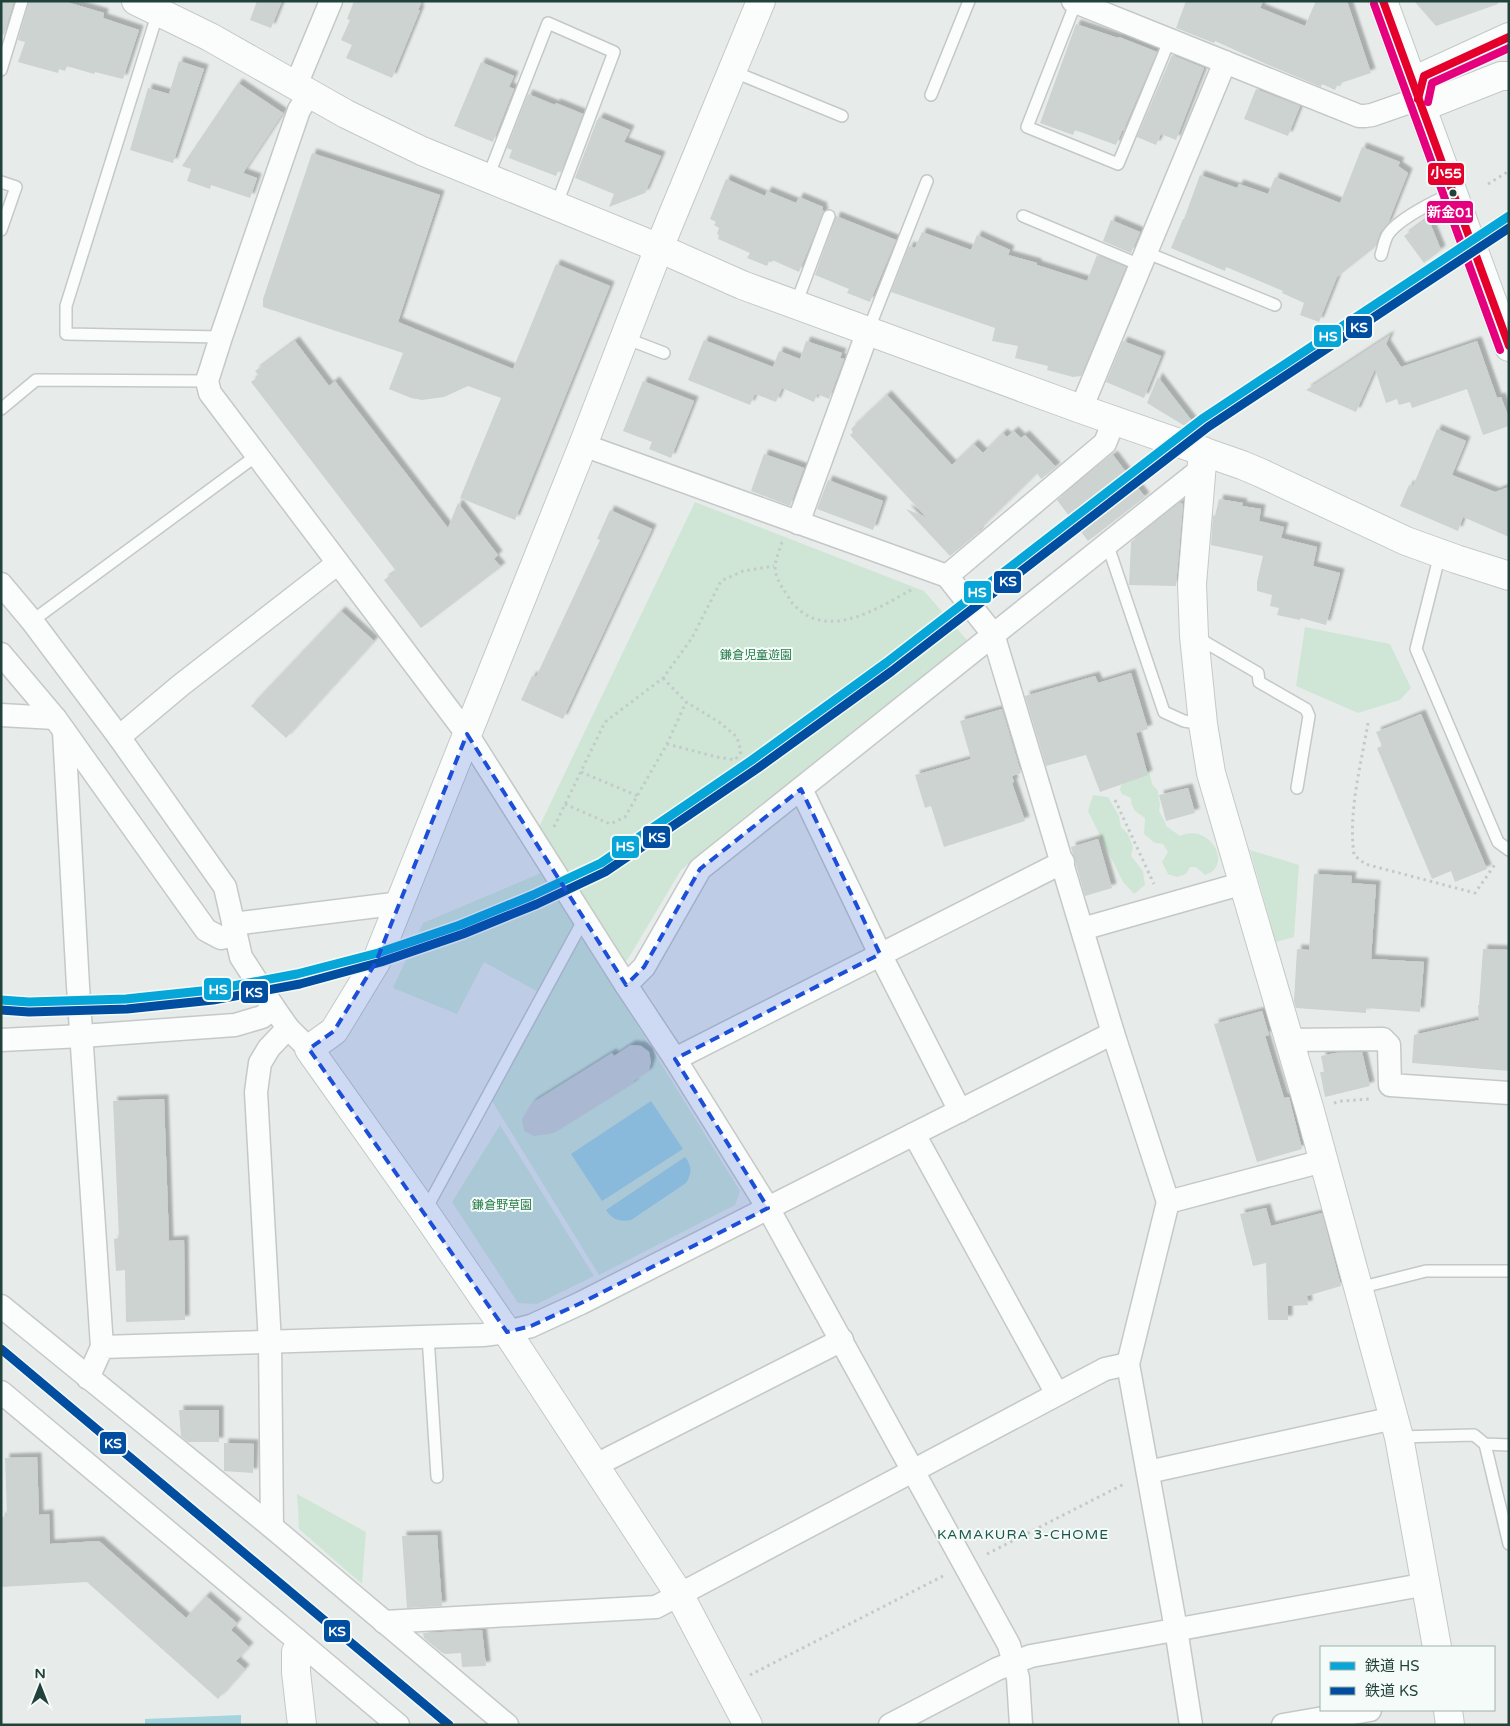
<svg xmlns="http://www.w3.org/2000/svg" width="1510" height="1726" viewBox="0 0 1510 1726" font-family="'Varela Round','Noto Sans JP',sans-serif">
	<defs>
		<filter id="shadow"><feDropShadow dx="4.5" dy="-4.5" stdDeviation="1" flood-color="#0004"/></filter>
	</defs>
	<rect width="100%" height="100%" fill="#e7ecea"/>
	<!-- green -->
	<g fill="#cfe6d7">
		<path d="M695,502L924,591L967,640L681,870L631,954L611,983L740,1191L735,1205L599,1275L492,1101L547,997L484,962L457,1014L393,988L423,923L560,865L539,827Z"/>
		<path d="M1305,627L1390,644L1411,688L1400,700L1358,713L1296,686Z"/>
		<path d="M1132,751L1143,759L1149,770L1152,784L1158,791L1160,805L1159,811L1165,822L1166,826L1180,836C1210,822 1234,866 1205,875L1196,867H1190L1186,874L1177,877L1168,874L1162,862L1168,852L1163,844L1155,843L1144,834L1145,818C1136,812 1131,809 1131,798L1122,794L1120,790Z"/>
		<path d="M1093,795L1108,797L1119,816L1121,827L1128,834L1133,847L1131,856L1143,871L1145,885L1134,894L1123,882L1088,811Z"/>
		<path d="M1250,850L1299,865L1294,937L1276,942Z"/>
		<path d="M500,1125L594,1276L537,1304L518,1303L452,1202Z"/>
		<path d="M297,1494L366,1532L362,1584L299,1529Z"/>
	</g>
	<!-- water -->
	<g fill="#a4d4dd">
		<path d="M651,1101L683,1149L602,1201L571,1154Z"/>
		<path d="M685,1157C692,1166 692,1173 686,1183L631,1220C619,1222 613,1220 606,1210Z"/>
		<path d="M241,1715V1725H145V1719Z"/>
	</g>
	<!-- building -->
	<g fill="#cdd3d1" filter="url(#shadow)">
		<path d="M1,1H14L4,35L1,34Z"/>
		<path d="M29,1H63L104,13L103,18L139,30L123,79L95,72L94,74L67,66L65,71L59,69L58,73L18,62L25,42L18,40Z"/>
		<path d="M257,1H282L271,28L250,20Z"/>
		<path d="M354,1H422L418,10H420L392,78L346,58L352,45L341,40L350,20L347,19Z"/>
		<path d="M1186,1H1263L1260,8L1305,26L1316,1H1347L1371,73L1338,84L1335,90L1322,84L1321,87L1266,64L1215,41L1214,43L1176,28Z"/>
		<path d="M1414,1H1498V4L1436,26Z"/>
		<path d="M1076,24L1118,38L1119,37L1157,52L1123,131H1122L1116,145L1075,130L1073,135L1040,123Z"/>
		<path d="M1172,55L1204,68L1176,140L1161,134L1156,145L1137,137Z"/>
		<path d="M179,61L204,69L173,163L130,150L148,88L169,94Z"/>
		<path d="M481,62L514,76L509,87L514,89L493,142L454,126Z"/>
		<path d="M238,83L283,113L243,173L257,178L250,198L211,185L210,189L187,181L191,169L182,166Z"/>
		<path d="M1256,89L1300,106L1288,136L1244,119Z"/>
		<path d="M528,94L555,105L556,103L583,114L561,172L558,171L556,176L509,158L512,150L507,148Z"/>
		<path d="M599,117L630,130L624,142L661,156L645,193L609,207L614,194L575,178L597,120H598Z"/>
		<path d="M1362,147L1400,162L1398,166L1408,173L1388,223L1380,233L1375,247L1337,277L1319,322L1300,315L1304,303L1282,293L1283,291L1226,267L1225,271L1171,248L1183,219H1184L1200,175L1237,188L1239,184L1268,194L1275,177L1340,203Z"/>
		<path d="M312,153L440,195L398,322L513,369L556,264L610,286L515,520L460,498L501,398L468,386L444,397L422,400L411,398L389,389L403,353L263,307V299Z"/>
		<path d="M726,179L765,196L767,191L796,203L799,197L823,207L822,210L824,211L799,272L770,259L767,266L747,258L750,253L718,239L719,235L717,234L719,228L714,225L716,222L710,219Z"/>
		<path d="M836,216L896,240L870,302L847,293L849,289L815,275Z"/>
		<path d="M1428,218L1441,250L1424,263L1404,236Z"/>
		<path d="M1111,220L1140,232L1131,253L1103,241Z"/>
		<path d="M922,232L971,250L977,235L1010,250L1008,255L1037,263V265L1087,281L1097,255L1126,267L1081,376L1073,377L1047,370L1048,366L1015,358L1018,346L992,341L995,328L891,292L909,246L915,248Z"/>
		<path d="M1390,335L1386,344L1401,367L1477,341L1497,398L1501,397L1509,418V426L1483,435L1467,389L1412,408L1410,402L1399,405L1397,399L1386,403L1375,369L1356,412L1306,390Z"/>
		<path d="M704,340L773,367L779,351L800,359L806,341L842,353L840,358L844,359L829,399L817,394L814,402L782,388L776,402L755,394L750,405L688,380Z"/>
		<path d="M295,341L329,386L335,381L448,528L458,503L498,555L494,559L501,567L421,628L384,580L396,571L251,382L259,376L255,371Z"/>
		<path d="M1123,341L1161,356L1144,398L1106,382Z"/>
		<path d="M1158,377L1202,434V435L1193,431L1147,403Z"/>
		<path d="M643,381L694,401L671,458L649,449L652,442L623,431Z"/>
		<path d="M887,395L952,465L974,444L983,453L1003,433L1007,437L1014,431L1021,438L1025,435L1056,467L1041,479L1037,473L978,531L979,532L950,556L906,509L926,517L850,435L853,432L851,429Z"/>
		<path d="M1437,429L1466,441L1452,475L1495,492L1509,487V537L1463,517L1458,531L1400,506L1409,485L1413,486Z"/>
		<path d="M764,454L804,468L790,506L751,491Z"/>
		<path d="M1113,455L1145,497L1088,541L1057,500Z"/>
		<path d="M828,480L883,501L873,530L817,509Z"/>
		<path d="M1219,499L1243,503L1242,506L1261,509L1259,521L1284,527L1281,538L1317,547L1313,566L1340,573L1326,625L1301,618L1300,620L1277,615L1279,608L1270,606L1272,595L1257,591V582L1263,556L1211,545L1213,515L1215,516Z"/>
		<path d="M1180,503L1183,504L1176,586L1129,585L1131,542Z"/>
		<path d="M610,510L652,529L563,719L521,700L532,676L536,677L600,540L597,539Z"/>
		<path d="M341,611L374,641L286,738L251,706Z"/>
		<path d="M1131,673L1148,729L1136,733L1148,775L1100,792L1086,755L1046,766L1025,696L1095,676L1098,683Z"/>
		<path d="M1002,709L1021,773L1012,776L1014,782L1012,783L1025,821L944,847L931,806L925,808L915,775L971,759L960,721Z"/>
		<path d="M1421,714L1487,869L1455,882L1451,871L1432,879L1377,748L1382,746L1376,732Z"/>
		<path d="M1188,788L1195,813L1166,821L1159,795Z"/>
		<path d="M1098,839L1112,888L1085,896L1071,847Z"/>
		<path d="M1314,874L1352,876L1351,883L1376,885L1371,959L1424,962L1420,1012L1366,1008V1013L1296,1008L1294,1001L1297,949L1309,950Z"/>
		<path d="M1483,949L1509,950V1071L1412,1063L1414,1035L1479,1020L1478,1005H1479Z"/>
		<path d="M1262,1011L1269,1035L1265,1036L1284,1098L1289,1097L1302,1149L1257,1162L1214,1024Z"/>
		<path d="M631,1045L641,1046L649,1052L651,1062L648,1072L633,1081L634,1083L554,1133L534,1136L524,1131L522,1119L532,1103L612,1053L614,1056Z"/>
		<path d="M1362,1052L1370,1086L1325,1097L1320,1072H1324L1321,1056L1335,1053Z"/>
		<path d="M164,1099L169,1241L184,1240L185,1320L126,1322L125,1270L116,1271L114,1239L119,1238L113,1101Z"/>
		<path d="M1266,1208L1271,1226L1322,1213L1341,1286L1307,1296L1308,1305L1288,1306V1320H1268L1266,1263L1253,1266L1240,1214Z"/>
		<path d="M179,1410H219V1442H188L181,1436Z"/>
		<path d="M224,1443L254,1444L253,1473L224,1471Z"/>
		<path d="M37,1457L39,1515L49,1514L50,1544L99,1541L186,1618L206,1596L237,1623L231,1630L249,1647L236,1661L245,1669L218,1699L87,1582L1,1587V1517L7,1516L5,1458Z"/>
		<path d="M437,1535L442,1606L407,1608L402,1536Z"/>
		<path d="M482,1630L486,1666L462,1667L461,1653L445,1654L441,1652L424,1638L423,1633Z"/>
	</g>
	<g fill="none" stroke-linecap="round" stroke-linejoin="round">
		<defs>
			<g id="service">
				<path d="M1076,2L1027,127L1118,164L1170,39"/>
				<path d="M158,12L66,306V334L221,337"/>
				<path d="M1,70L22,1"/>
				<path d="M732,71L842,116"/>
				<path d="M931,95L969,1"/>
				<path d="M488,177L548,23L614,52L556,206"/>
				<path d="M1,182L16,187L1,230"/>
				<path d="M1023,216L1140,265"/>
				<path d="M1145,252L1275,305"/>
				<path d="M1381,255C1383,249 1384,242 1387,236C1396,220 1436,200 1452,194"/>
				<path d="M796,304L829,216"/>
				<path d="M868,331L927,181"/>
				<path d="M625,338L664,353"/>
				<path d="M1,409L36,380L207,381"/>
				<path d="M1107,543L1164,712L1184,721L1203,724"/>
				<path d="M1440,554L1416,649L1498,842L1509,850"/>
				<path d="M32,621L256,456"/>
				<path d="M1198,638L1258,673L1259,682L1306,709L1309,716L1297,788"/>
				<path d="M425,1211L584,919"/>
				<path d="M1359,1288L1426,1271H1509"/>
				<path d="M428,1336L437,1477"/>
				<path d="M1399,1437L1474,1435L1485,1444L1509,1445"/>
				<path d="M1485,1444L1509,1544"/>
			</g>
			<g id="minor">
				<path d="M1073,1L1359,116H1365L1372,115L1418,99"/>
				<path d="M296,85L331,1"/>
				<path d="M310,93L299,110L221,337L207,381L210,393L467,734L626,985L675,1059L768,1208L1009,1645L1018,1678L1021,1725"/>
				<path d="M1081,409L1225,62"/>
				<path d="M583,445L947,576L993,634L1113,1033L1168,1202L1128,1364L1176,1629L1191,1725"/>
				<path d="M798,523L868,331"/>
				<path d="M947,576L1105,443L1114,421"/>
				<path d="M1,584L32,621L119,737L225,887L241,957L274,1008L288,1028L309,1049"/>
				<path d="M1,654L55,718L206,930L221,938L236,935"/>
				<path d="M1,715L55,718"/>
				<path d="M64,731L78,986L102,1347"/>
				<path d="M119,737L181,685L338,563"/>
				<path d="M801,789L880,954L960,1111"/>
				<path d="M233,924L401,903"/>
				<path d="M1082,929L1244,883"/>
				<path d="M626,985L644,967L700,869L1200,470"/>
				<path d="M1,1040L82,1036L235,1025L262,1017L274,1008"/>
				<path d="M1289,1040L1383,1039L1389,1045L1390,1085L1509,1093"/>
				<path d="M675,1059L1063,862"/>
				<path d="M914,1134L1057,1394"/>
				<path d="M1168,1202L1323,1161"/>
				<path d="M1,1306L272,1527L507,1725"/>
				<path d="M88,1378L102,1347L483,1335L507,1332L531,1326L581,1303L1113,1033"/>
				<path d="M1,1392L296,1639V1652"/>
				<path d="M594,1466L842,1340"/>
				<path d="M1148,1472L1394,1418"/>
				<path d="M272,1527L270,1343L256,1092L260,1063L269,1048L288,1028"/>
				<path d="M384,1622L656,1607L1105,1369L1128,1364"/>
				<path d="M296,1639L398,1725"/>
				<path d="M890,1725L997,1669L1031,1656L1427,1584"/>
				<path d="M1283,1725L1370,1710"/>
			</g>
			<g id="tertiary">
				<path d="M136,1L210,37L346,114L422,151L659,248L742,285L1081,409L1242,465L1261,473L1406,541L1456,559L1509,576"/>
				<path d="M1509,37L1424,76L1418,99L1435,102L1501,76H1509"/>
				<path d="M1203,451L1192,584L1194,636L1203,724L1211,773L1310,1111L1399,1437L1437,1647"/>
				<path d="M296,1652V1672L302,1725"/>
				<path d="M1448,1710L1450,1725"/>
				<path d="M748,1725L679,1594L507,1332L424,1211L309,1049L334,1031L376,962L583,445L659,248L761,1"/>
			</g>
			<path id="secondary" d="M1383,1L1509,347"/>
		</defs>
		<!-- service casing -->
		<use href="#service" stroke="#c4c9c7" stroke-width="14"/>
		<!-- minor casing -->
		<use href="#minor" stroke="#c4c9c7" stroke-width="25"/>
		<!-- tertiary casing -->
		<use href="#tertiary" stroke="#c4c9c7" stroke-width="30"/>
		<!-- secondary casing -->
		<use href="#secondary" stroke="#c2cac7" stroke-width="30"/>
		<!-- path -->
		<g stroke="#c2cbc9" stroke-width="3" stroke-dasharray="2.5 4" stroke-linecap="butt">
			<path d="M1488,184L1509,171"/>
			<path d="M782,542C773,569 771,570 787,595C790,599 792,604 796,607C830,640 878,608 911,590"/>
			<path d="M663,678L686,702L719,722L737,737L741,752L735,760L717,757L667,744"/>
			<path d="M1368,723C1361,765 1348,811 1354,855L1365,864L1475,893L1496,863"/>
			<path d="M581,772L638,796"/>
			<path d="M1115,800L1154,884"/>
			<path d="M565,804L610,824L625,817L667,744L686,702"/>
			<path d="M554,827L605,722L663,678L692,638L721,581L743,571L774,566"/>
			<path d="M1334,1103L1342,1101L1370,1099"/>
			<path d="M987,1554L1126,1483"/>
			<path d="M750,1675L943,1576"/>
		</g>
		<!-- service -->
		<use href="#service" stroke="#fbfcfc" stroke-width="11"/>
		<!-- minor -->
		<use href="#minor" stroke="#fbfcfc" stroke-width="22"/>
		<!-- tertiary -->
		<use href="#tertiary" stroke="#fbfcfc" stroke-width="28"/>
		<!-- secondary -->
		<use href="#secondary" stroke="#fbfcfc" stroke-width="28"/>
		<defs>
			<g id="bus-1">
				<path d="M1383,1L1509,346"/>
				<path d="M1418,99L1424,76L1509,37"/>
			</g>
			<g id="bus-2">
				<path d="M1374,4L1500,350"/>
				<path d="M1428,102L1432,83L1509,48"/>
			</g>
		</defs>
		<!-- bus-1 casing -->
		<use href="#bus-1" stroke="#f5fbf8" stroke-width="11"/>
		<!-- bus-2 casing -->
		<use href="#bus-2" stroke="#f5fbf8" stroke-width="11"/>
		<!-- bus-1 -->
		<use href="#bus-1" stroke="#e4002b" stroke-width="8"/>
		<!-- bus-2 -->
		<use href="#bus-2" stroke="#e5007d" stroke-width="8"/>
		<defs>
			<path id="rail-1" d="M1,1000L29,1002L126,999L211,990L297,974L378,953L460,925L533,895L601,863L752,760L886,663L1202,419L1509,216"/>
			<g id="rail-2">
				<path d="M1,1010L29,1012L127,1009L213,1000L300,984L381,962L463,934L537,904L605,872L758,768L892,671L1208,427L1509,228"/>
				<path d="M1,1349L449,1725"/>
			</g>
		</defs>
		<!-- rail-1 casing -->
		<use href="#rail-1" stroke="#f5fbf8" stroke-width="12"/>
		<!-- rail-2 casing -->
		<use href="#rail-2" stroke="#f5fbf8" stroke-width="12"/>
		<!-- rail-1 -->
		<use href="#rail-1" stroke="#07a6d8" stroke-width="9"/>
		<!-- rail-2 -->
		<use href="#rail-2" stroke="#014ea0" stroke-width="9"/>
	</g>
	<!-- marked area -->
	<path fill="#1d4ed8" fill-opacity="0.2" stroke="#1d4ed8" stroke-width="4" stroke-dasharray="10 6" stroke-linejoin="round" d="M467,734L626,985L644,967L700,869L801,789L880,954L675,1059L768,1208L581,1303L531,1326L507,1332L309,1049L334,1031L376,962Z"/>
	<!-- markers -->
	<circle fill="#21423a" stroke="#f5fbf8" stroke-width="2" cx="1453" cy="193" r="4.5"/>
	<g text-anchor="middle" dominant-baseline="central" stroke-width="4" stroke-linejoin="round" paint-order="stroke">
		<!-- park labels -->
		<g font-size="12" fill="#277d4b" stroke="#f5fbf8">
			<text x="756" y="655">鎌倉児童遊園</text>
			<text x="502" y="1205">鎌倉野草園</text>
		</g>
		<!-- neighbourhood labels -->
		<g font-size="14" letter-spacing="1" fill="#1b574a" stroke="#f5fbf8">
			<text x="1023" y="1534">KAMAKURA 3-CHOME</text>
		</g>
	</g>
	<g stroke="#f5fbf8" stroke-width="2">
		<rect x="1427" y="162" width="38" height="24" rx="5" fill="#e4002b"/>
		<rect x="1426" y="200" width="48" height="24" rx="5" fill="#e5007d"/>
		<rect x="1345" y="315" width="28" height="24" rx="5" fill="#014ea0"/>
		<rect x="1313" y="324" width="29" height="24" rx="5" fill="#07a6d8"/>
		<rect x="993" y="570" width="29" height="24" rx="5" fill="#014ea0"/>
		<rect x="963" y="580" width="29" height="24" rx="5" fill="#07a6d8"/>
		<rect x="642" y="825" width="29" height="24" rx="5" fill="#014ea0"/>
		<rect x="611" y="835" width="29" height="24" rx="5" fill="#07a6d8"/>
		<rect x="203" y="977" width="29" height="24" rx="5" fill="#07a6d8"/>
		<rect x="240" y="980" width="29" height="24" rx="5" fill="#014ea0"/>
		<rect x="99" y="1431" width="28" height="24" rx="5" fill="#014ea0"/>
		<rect x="323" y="1619" width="28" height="24" rx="5" fill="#014ea0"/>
	</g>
	<g font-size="14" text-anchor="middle" font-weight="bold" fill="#fff">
		<text x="1446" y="178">小55</text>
		<text x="1450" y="217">新金01</text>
		<text x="1359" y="332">KS</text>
		<text x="1328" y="341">HS</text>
		<text x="1008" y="586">KS</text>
		<text x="977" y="597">HS</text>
		<text x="657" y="842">KS</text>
		<text x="625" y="851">HS</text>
		<text x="218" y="994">HS</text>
		<text x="254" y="997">KS</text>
		<text x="113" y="1448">KS</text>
		<text x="337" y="1636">KS</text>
	</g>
	<!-- border -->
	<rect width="1510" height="1726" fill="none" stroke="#21423a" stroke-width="5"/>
	<!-- legend -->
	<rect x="1320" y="1646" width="175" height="65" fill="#f5fbf8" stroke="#a0b1ac"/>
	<rect x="1330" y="1662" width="25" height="8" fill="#07a6d8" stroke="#a0b1ac"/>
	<text x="1365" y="1671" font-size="15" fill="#21423a">鉄道 HS</text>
	<rect x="1330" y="1687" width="25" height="8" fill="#014ea0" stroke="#a0b1ac"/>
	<text x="1365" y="1696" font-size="15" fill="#21423a">鉄道 KS</text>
	<!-- north arrow -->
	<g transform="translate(40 1686)" stroke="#f5fbf8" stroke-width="4" paint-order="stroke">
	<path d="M0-4L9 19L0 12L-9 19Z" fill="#21423a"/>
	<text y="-8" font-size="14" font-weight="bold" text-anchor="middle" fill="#21423a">N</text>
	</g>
</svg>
